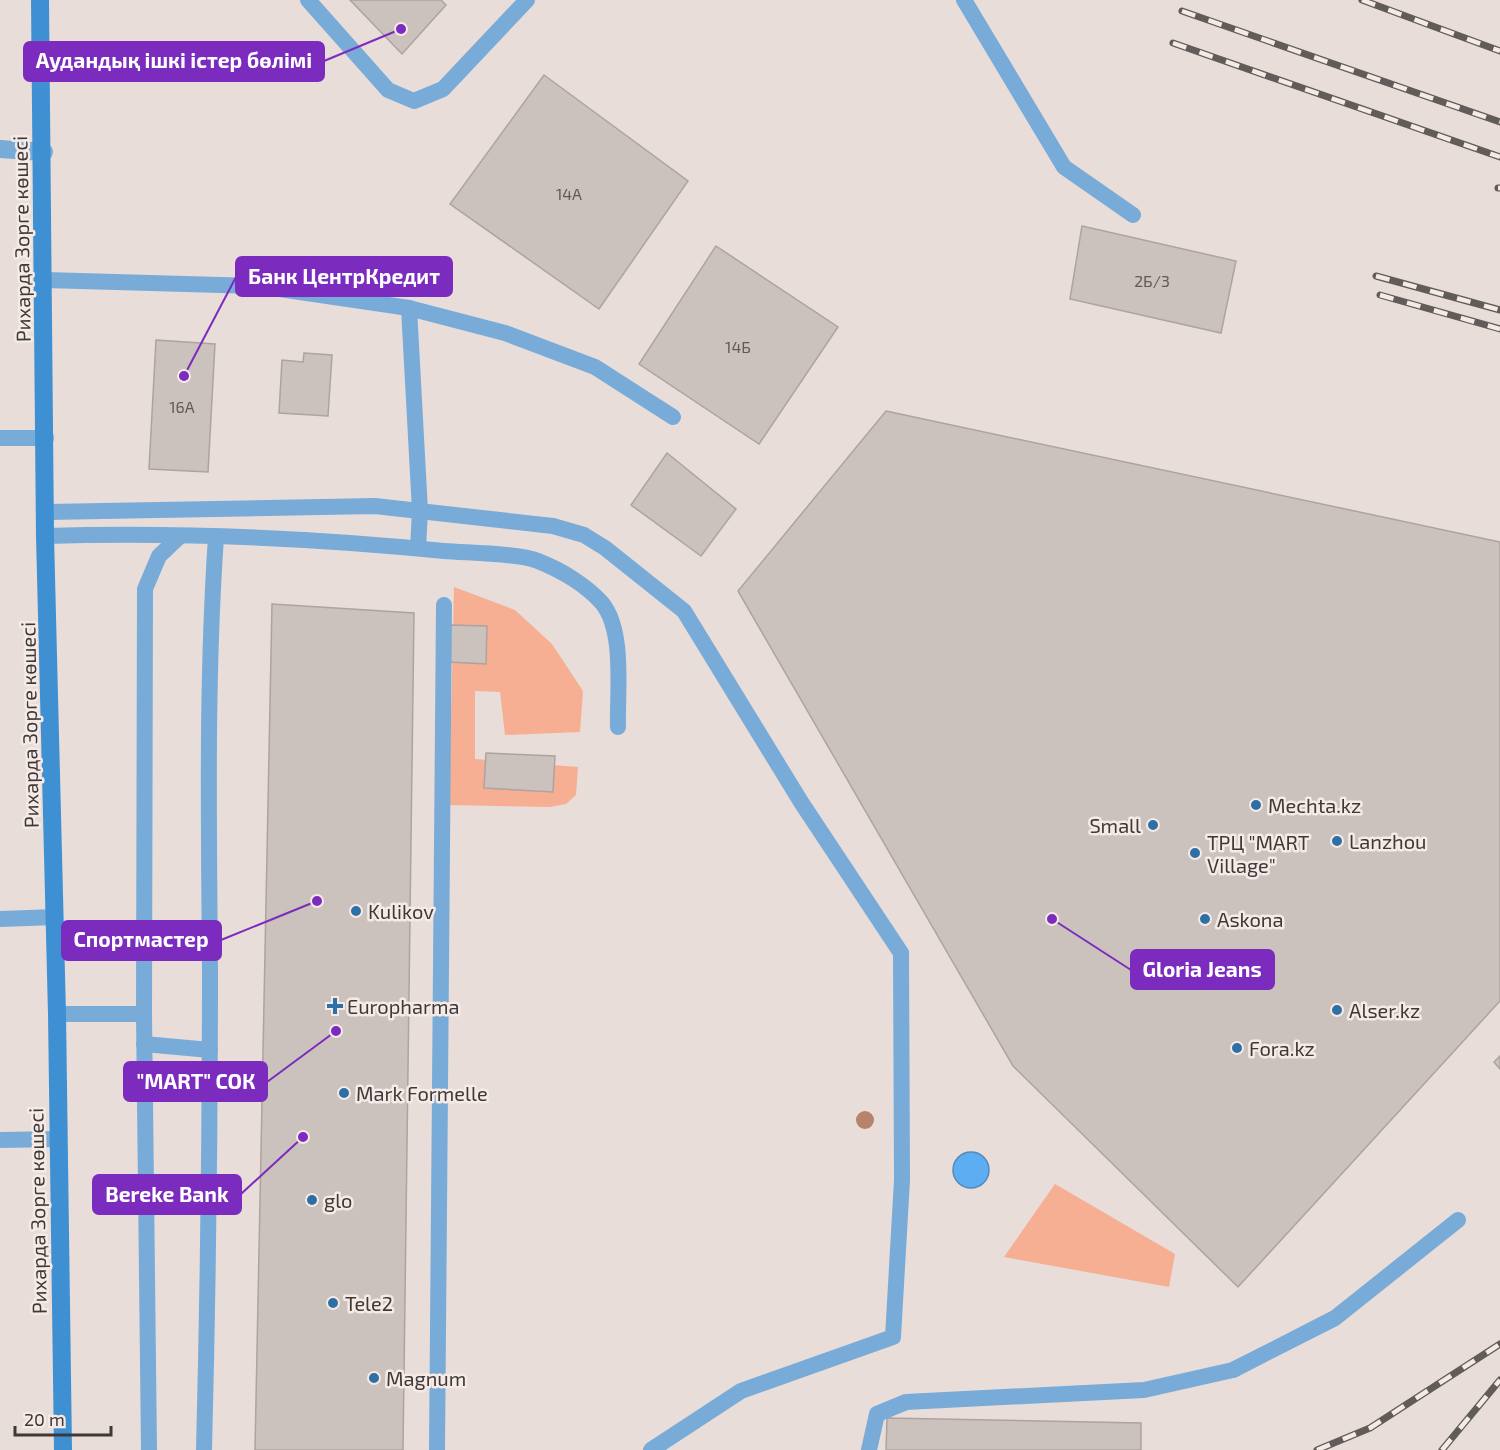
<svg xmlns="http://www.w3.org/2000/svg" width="1500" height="1450" viewBox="0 0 1500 1450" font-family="'Exo 2',sans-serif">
	<rect width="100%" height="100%" fill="#e8ddd9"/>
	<!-- green -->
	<g fill="#f6af92">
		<path d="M454,587L515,610L552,644L583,691L580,732L505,735L500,692L475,691V759L578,767L576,795L566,804L550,807L449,805Z"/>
		<path d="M1055,1184L1175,1254L1169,1287L1004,1257Z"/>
	</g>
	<!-- water -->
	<circle fill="#5cadf2" stroke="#538aba" stroke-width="1.5" cx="971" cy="1170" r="18"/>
	<!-- building -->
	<g fill="#cbc1bd" stroke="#ada3a0" stroke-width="1.5">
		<path d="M350,0H441L446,5L402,54Z"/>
		<path d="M544,75L688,181L599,309L450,204Z"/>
		<path d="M1082,226L1236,261L1221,333L1070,299Z"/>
		<path d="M716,246L838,327L759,444L639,364Z"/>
		<path d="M156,340L215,344L208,472L149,469Z"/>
		<path d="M304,353L332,355L328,416L279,413L282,360L303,362Z"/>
		<path d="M886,411L1500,542V1001L1238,1287L1013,1066L738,591Z"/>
		<path d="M667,453L736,509L701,556L631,505Z"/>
		<path d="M272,604L414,613L403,1450H255Z"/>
		<path d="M450,625L487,626L486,664L449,662Z"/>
		<path d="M486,753L555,756L553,792L484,788Z"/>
		<path d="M1500,1056V1069L1494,1062Z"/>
		<path d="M887,1418L1141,1423V1450H886Z"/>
	</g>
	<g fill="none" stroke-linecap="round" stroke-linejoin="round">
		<!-- lane -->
		<g stroke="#79abd8" stroke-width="16">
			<path d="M308,0L388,90L414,101L443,89L527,0"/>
			<path d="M964,0L1064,167L1133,215"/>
			<path d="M45,280L259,286L409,308L505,333L595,367L673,417"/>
			<path d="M409,308L420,511L418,548"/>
			<path d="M0,438H46"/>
			<path d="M47,512L375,506L553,526L584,535L605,548L684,611L801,802L901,953L902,1180L893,1337L741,1391L651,1450"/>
			<path d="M45,536C176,532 313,538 444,551C467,553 518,553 538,561C561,570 586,585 602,603C625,631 617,692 618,727"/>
			<path d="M0,919L55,917"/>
			<path d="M57,1014H144"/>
			<path d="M144,1044L210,1050"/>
			<path d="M0,1140L59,1139"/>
			<path d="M149,1450L144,1014L145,589L159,556L179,537"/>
			<path d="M204,1450C208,1291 210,1132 210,973C209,827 206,682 216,537"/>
			<path d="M437,1450L444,605"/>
			<path d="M869,1450L877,1414L906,1402L1144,1390L1233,1370L1335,1318L1458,1220"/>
		</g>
		<!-- street -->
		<path stroke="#79abd8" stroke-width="18" d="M0,149L44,152"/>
		<!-- secondary -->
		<path stroke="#3e90d2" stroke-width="18" d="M40,0L45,536L57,1014L63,1450"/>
		<defs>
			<g id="rail">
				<path d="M1362,0L1500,51"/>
				<path d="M1182,11L1500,122"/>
				<path d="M1173,43L1500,157"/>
				<path d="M1498,188H1500"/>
				<path d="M1376,276L1500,310"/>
				<path d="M1380,295L1500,329"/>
				<path d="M1317,1450L1370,1428L1500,1344"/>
				<path d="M1442,1450L1500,1380"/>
			</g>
		</defs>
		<!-- rail casing -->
		<use href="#rail" stroke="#615b59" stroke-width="7"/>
		<!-- rail -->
		<use href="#rail" stroke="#f5eae6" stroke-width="4.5" stroke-dasharray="14" stroke-linecap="butt"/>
	</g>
	<!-- trees -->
	<circle fill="#b7836a" cx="865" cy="1120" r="9"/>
	<!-- markers -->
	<g fill="#2e70a6" stroke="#f5eae6" stroke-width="2">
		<circle cx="1256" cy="805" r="6"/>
		<circle cx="1153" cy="825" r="6"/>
		<circle cx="1337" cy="841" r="6"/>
		<circle cx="1195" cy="853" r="6"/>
		<circle cx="356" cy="911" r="6"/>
		<circle cx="1205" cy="919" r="6"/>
		<path d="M332 997h6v6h6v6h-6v6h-6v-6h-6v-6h6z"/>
		<circle cx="1337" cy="1010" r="6"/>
		<circle cx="1237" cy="1048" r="6"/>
		<circle cx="344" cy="1093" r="6"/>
		<circle cx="312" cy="1200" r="6"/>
		<circle cx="333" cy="1303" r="6"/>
		<circle cx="374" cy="1378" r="6"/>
	</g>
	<g text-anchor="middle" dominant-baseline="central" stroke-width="5" stroke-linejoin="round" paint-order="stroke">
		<!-- number labels -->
		<g font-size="16" fill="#605b59">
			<text x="569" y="193">14А</text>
			<text x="1152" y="280">2Б/3</text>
			<text x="738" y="346">14Б</text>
			<text x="182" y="406">16А</text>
		</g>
		<!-- street labels -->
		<g font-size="20" fill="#3d3938" stroke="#f5eae6">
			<text transform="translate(21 239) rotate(-91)">Рихарда Зорге көшесі</text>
			<text transform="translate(29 725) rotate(-91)">Рихарда Зорге көшесі</text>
			<text transform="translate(37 1211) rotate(-91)">Рихарда Зорге көшесі</text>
		</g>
		<!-- poi labels -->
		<g font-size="20" fill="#3d3938" stroke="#f5eae6" text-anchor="start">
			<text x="1268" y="805">Mechta.kz</text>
			<text x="1141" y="825" text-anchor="end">Small</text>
			<text x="1349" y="841">Lanzhou</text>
			<text x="1207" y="842">ТРЦ "MART<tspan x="1207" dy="23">Village"</tspan></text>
			<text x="368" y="911">Kulikov</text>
			<text x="1217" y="919">Askona</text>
			<text x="347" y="1006">Europharma</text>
			<text x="1349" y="1010">Alser.kz</text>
			<text x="1249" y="1048">Fora.kz</text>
			<text x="356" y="1093">Mark Formelle</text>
			<text x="324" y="1200">glo</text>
			<text x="345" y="1303">Tele2</text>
			<text x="386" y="1378">Magnum</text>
		</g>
	</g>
	<!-- callouts -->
	<path fill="none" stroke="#7b2cbf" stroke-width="2" d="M401 29L324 61M184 376L236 277M317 901L221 940M1052 919L1131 970M336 1031L267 1082M303 1137L241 1194"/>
	<g fill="#7b2cbf" stroke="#f5eae6" stroke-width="2">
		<circle cx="401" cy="29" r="6"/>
		<circle cx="184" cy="376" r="6"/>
		<circle cx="317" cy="901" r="6"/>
		<circle cx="1052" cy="919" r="6"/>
		<circle cx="336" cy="1031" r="6"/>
		<circle cx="303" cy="1137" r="6"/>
	</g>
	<g fill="#7b2cbf" stroke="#7b2cbf" stroke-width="2">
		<rect x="24" y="42" width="300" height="39" rx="6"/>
		<rect x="236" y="257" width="216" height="39" rx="6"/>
		<rect x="62" y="921" width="159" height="39" rx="6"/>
		<rect x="1131" y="950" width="143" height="39" rx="6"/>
		<rect x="124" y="1062" width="143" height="39" rx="6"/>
		<rect x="93" y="1175" width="148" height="39" rx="6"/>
	</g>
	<g font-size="21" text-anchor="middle" font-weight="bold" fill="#fff">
		<text x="174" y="68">Аудандық ішкі істер бөлімі</text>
		<text x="344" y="284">Банк ЦентрКредит</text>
		<text x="141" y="947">Спортмастер</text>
		<text x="1202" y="977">Gloria Jeans</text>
		<text x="196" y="1089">"MART" СОК</text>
		<text x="167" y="1202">Bereke Bank</text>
	</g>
	<!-- scale -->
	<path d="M15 1426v9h96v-9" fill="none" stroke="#3d3938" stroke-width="3"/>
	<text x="24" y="1426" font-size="18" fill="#3d3938" stroke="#f5eae6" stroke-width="4.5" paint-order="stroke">20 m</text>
</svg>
